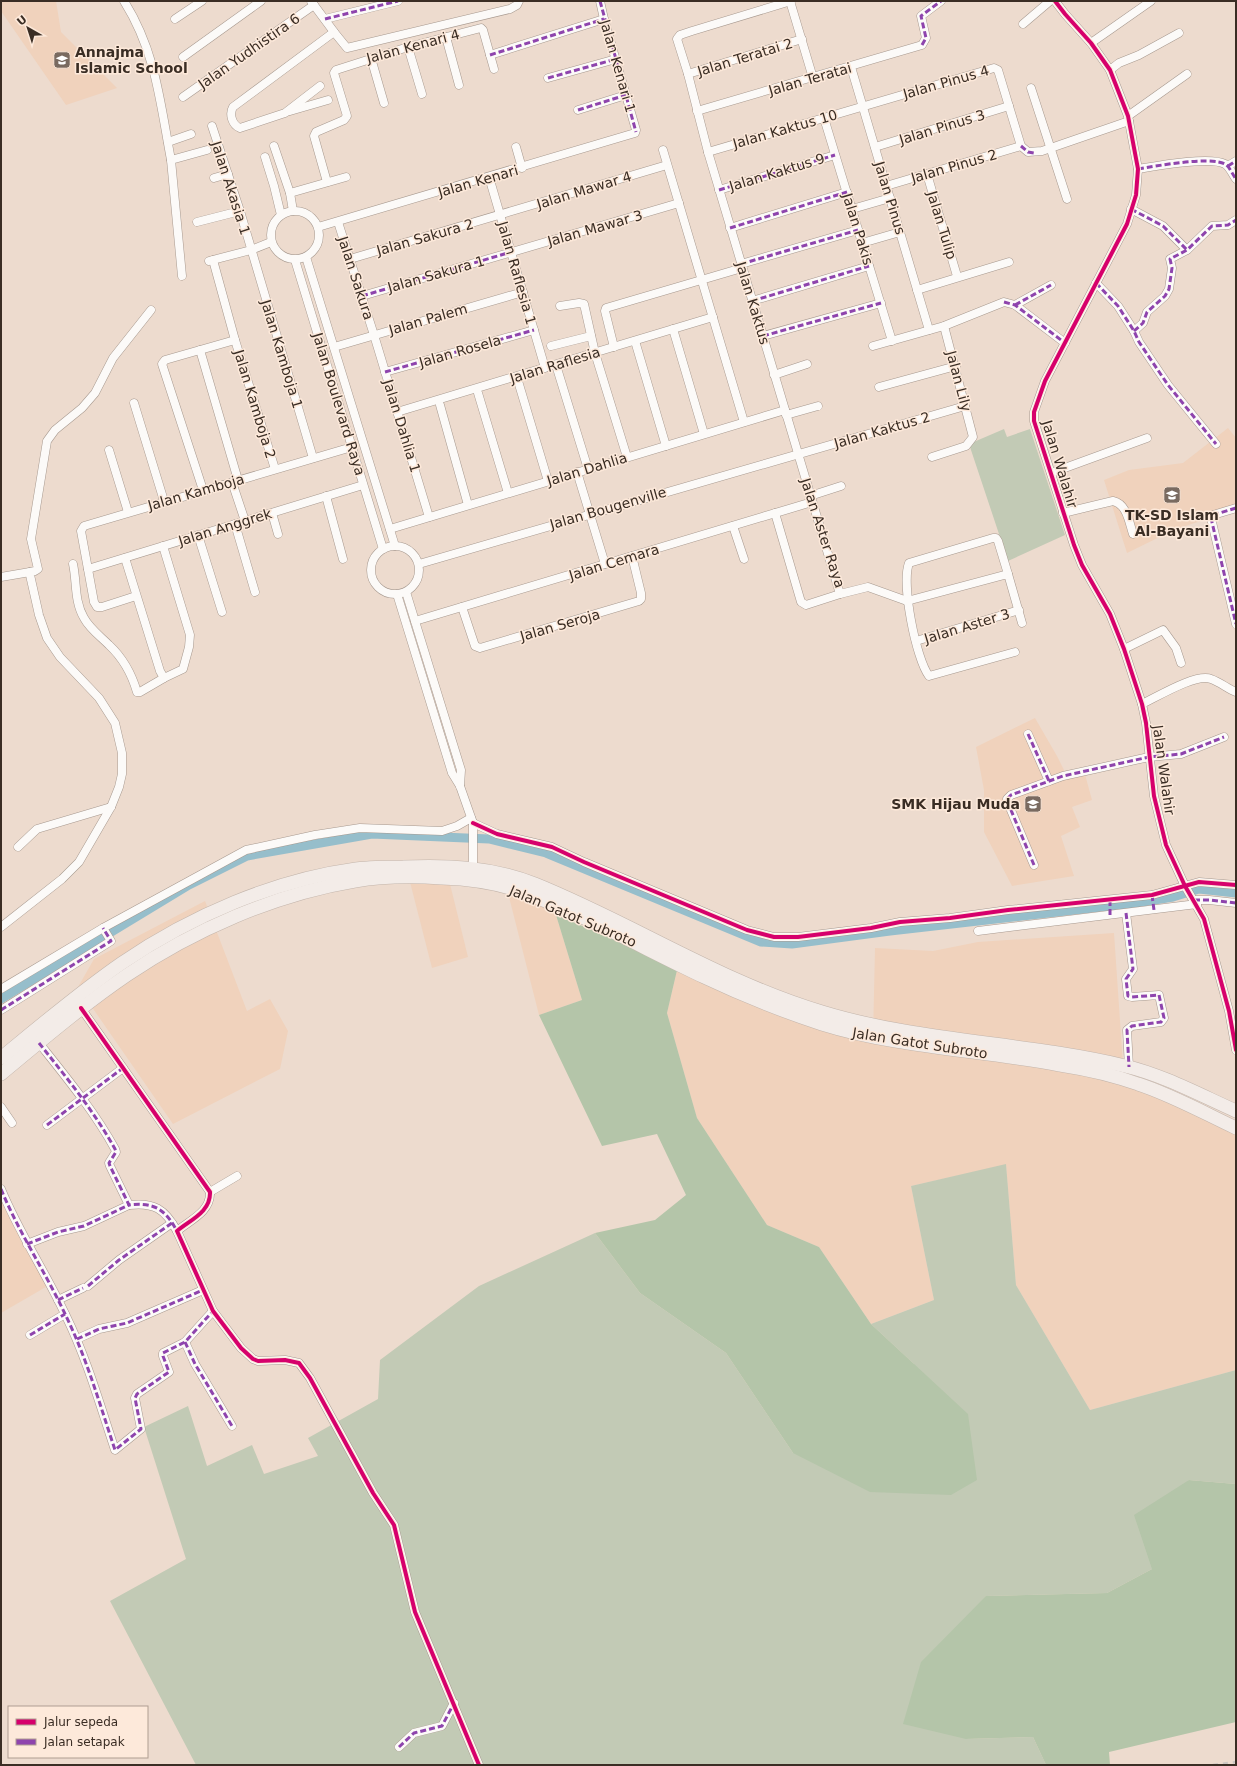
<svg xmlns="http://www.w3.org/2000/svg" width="1237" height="1766" viewBox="0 0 1237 1766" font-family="'DejaVu Sans',sans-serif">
	<rect width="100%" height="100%" fill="#eddbce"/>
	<!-- built -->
	<g fill="#f0d2bc">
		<path d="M1,1H56L61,32L117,88L66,105L1,11Z"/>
		<path d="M1228,428L1236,438L1235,510L1176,529L1127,553L1104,480L1129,470L1183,463Z"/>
		<path d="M1035,718L1057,756L1066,774L1083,767L1092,800L1072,807L1080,827L1061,836L1074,876L1012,886L984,832V790L976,747Z"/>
		<path d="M448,876L468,957L432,968L409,878Z"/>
		<path d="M506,885L553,893L556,915L582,1000L539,1015Z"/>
		<path d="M205,901L247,1011L270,999L288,1031L280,1069L173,1124L78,987L94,959Z"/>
		<path d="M1114,933L1124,1079L1236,1127V1370L1090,1410L1016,1285L1006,1165L911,1186L934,1300L871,1324L819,1247L767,1225L697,1118L667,1013L678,966L873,1038L875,948L933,951L978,942Z"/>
		<path d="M1,1182L51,1284L1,1313Z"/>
	</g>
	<!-- green -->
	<g fill="#c2cab5">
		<path d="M1004,429L1007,437L1030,429L1065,535L1008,561L969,444Z"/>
		<path d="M1006,1164L1016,1285L1090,1410L1236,1370V1484L1189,1480L1152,1569L1107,1593L986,1596L966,1739L1033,1737L1046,1765H196L110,1601L186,1559L144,1427L188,1406L207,1466L252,1445L264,1474L318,1456L308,1438L378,1399L380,1360L479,1286L595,1233L640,1293L726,1353L793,1453L914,1364L871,1324L934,1300L911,1186Z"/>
	</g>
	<!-- forest -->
	<g fill="#b4c5a9">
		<path d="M556,915L678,966L667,1013L697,1118L767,1225L819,1247L871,1324L968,1414L977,1480L951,1495L870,1492L793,1453L726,1353L640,1293L595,1233L655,1220L686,1195L657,1134L602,1146L539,1015L582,1000Z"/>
		<path d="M1189,1480L1236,1484V1722L1109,1752L1110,1765H1046L1033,1737L966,1739L903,1724L921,1662L986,1596L1107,1593L1152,1569L1134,1515Z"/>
	</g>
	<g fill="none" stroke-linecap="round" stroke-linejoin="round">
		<!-- canal -->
		<path stroke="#96becb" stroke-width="9" d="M1,999L189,885L247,856L372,834L489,839L546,853L761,942L792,944L890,931L1136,903L1173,897L1199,889L1236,893"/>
		<defs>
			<g id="minor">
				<path d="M124,1C156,52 160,102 171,160"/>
				<path d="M311,1L334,32L347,48L510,9L517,5L519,1"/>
				<path d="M790,1L813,78"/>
				<path d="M791,1L692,31L680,35L677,39L688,74L708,152L840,594L868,587L907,601"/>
				<path d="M1055,1L1065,14L1091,43L1110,70L1128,116L1138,169L1136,195L1127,224L1045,381L1034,412V421L1074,545L1082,565L1110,614L1124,649L1142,704L1146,723L1154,796L1166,845L1185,886L1204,919L1229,1011L1236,1050"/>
				<path d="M175,19L202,1"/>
				<path d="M325,19L398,1"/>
				<path d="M1023,24L1050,1"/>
				<path d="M446,37L459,85"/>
				<path d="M1091,43L1151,1"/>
				<path d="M408,47L422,94"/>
				<path d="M490,55L604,19"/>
				<path d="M183,57L261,1"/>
				<path d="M371,58L384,103"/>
				<path d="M851,67L929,330"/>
				<path d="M1110,70L1119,63L1139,55L1179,33"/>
				<path d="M688,74L802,39"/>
				<path d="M548,78L616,59"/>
				<path d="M320,86L285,113L240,128C232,125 229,114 233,107L334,32"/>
				<path d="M1031,88L1067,199"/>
				<path d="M183,97L314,5"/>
				<path d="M578,110L626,95"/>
				<path d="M290,111L328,100"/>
				<path d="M697,111L922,45L926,38L921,16L941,1"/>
				<path d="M1128,116L1187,74"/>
				<path d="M824,118L892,341"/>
				<path d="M212,126L240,211L313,458"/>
				<path d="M168,142L191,134"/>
				<path d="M274,146L290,193L293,211"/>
				<path d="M516,147L522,168"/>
				<path d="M875,147L1009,106"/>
				<path d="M663,150L744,422"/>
				<path d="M708,152L994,68L998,70L1021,146L1028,152L1042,151L1129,121"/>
				<path d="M265,157L274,186L281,215"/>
				<path d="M1228,166L1236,161"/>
				<path d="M1138,169C1156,166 1210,156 1225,164C1230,167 1232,174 1236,179"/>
				<path d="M927,174L957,276"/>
				<path d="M489,177L545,368"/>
				<path d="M214,178L228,174"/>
				<path d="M327,182L314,136L316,132L344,120L347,116L334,73L336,70L408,47L481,28L483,30L494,69"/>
				<path d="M886,186L1021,146"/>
				<path d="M719,190L835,155"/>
				<path d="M290,193L346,177"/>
				<path d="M852,209L890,198"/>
				<path d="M1131,209L1163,226L1187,250"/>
				<circle cx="295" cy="235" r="24"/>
				<path d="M197,222L240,211"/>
				<path d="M338,222L374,335L429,517"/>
				<path d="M318,227L635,133L636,130L604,19L600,1"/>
				<path d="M730,228L847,192"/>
				<path d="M862,243L900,232"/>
				<path d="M306,257L395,546"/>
				<path d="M350,259L667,165"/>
				<path d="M213,260L235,340L275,469"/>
				<path d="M295,260L383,549"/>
				<path d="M209,261L251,250L271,242"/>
				<path d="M741,264L858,230"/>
				<path d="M182,276L171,160L207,150"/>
				<path d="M1096,283L1118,306L1134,331L1139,342L1168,385L1216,444"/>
				<path d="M917,290L1009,262"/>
				<path d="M362,296L679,203"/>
				<path d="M752,301L869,266"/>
				<path d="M1015,305L1051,285"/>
				<path d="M560,306L579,303L584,304L595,353L627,457"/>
				<path d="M673,329L704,434"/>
				<path d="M1134,331L1143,323L1147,312L1165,296L1169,289L1172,268L1170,259L1187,250L1212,226L1228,225L1236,220"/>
				<path d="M763,336L881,303"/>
				<path d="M635,341L666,446"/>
				<path d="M551,346L591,336"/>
				<path d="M873,346L944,326L1004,302L1015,305L1065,343"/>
				<path d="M334,347L523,292"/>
				<path d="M614,347L605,311L606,308L742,268"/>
				<path d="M200,350L238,480"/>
				<path d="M556,365L588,469"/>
				<path d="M385,372L534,330"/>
				<path d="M774,375L807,364"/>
				<path d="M518,381L548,481"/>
				<path d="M879,387L956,366"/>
				<path d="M478,393L508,493"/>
				<path d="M134,403L164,501"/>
				<path d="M440,405L468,505"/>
				<path d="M397,412L713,317"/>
				<path d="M786,415L818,406"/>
				<path d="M109,450L128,512"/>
				<path d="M932,457L966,446L973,437L944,326"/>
				<path d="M577,472L605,564"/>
				<path d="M1051,473L1147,438"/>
				<path d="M232,482L245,521"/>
				<path d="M203,490L162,364L165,360L235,340"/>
				<path d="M326,496L343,559"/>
				<path d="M810,496L841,486"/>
				<path d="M1236,508L1213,515L1211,518L1236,624"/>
				<path d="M272,513L278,534"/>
				<path d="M775,513L801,602L806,605L840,594"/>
				<path d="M1063,513L1113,501C1127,504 1129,522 1133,534"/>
				<path d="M235,524L255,592"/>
				<path d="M733,526L744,559"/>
				<path d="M390,529L785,410"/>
				<path d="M198,535L222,612"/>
				<circle cx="395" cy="570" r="24"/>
				<path d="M125,558L160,671L164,678L183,669L189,647L190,635L163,546"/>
				<path d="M73,564C77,582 74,601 84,618C90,629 100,636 109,645C122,657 132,675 137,692H140L164,678"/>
				<path d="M419,564L965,406"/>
				<path d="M88,569L363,485"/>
				<path d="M1008,574L998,541L996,538H993L909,563C901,584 916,659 929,676L1015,652"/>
				<path d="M1,577L30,572"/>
				<path d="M406,592L461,770L460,786"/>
				<path d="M397,594L452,773L460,786L473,823V867"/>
				<path d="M136,596L102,607H97L94,602L81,531L84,526L352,447"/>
				<path d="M907,601L1008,574L1022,623"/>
				<path d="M462,607L475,646L480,648L639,601L641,599V593L632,556"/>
				<path d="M415,621L812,502"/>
				<path d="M916,641L1019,610"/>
				<path d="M1124,649L1163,630L1176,648L1181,663"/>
				<path d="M1142,704C1157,697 1196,673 1211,679C1220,682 1228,689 1236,692"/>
				<path d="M1028,734L1049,781"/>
				<path d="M473,823L497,834L552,847L584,862L747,930L774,937H798L871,928L900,922L950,918L1008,910L1152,895L1199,882L1236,885"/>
				<path d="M18,847L37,829L111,807"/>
				<path d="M1034,865L1008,803L1007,799L1011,795L1063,776L1149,757L1181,754L1224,737"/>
				<path d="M1194,900H1209L1236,903"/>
				<path d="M1126,913L1133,969L1126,979L1128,996L1132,997L1159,995L1164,1018L1161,1022L1132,1026L1127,1030L1129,1067"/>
				<path d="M1,927L62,879L79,862L111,807L119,787L122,774V753L115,723L99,698L60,657L47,638L39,615L30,575V572L35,571L38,569L31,539L47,441L55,430L82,408L95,393L113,358L151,310"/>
				<path d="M978,931L1197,904"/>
				<path d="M1,989L103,928L246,850L315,835L360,828L442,831L457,826L471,818"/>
				<path d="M81,1008L210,1192C211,1212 190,1220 177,1231L213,1311L241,1348L253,1359L258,1361L285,1360L299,1363L310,1378L373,1493L394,1525L415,1612L479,1765"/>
				<path d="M1,1010L111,941L103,928"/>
				<path d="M39,1043C66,1077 94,1111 115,1149L116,1152L109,1163L110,1166L129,1205C154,1202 165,1209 177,1231"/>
				<path d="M1,1107L12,1123"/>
				<path d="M47,1125L123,1068"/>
				<path d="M1,1189C19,1233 46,1273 66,1316C87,1359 100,1405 115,1450L141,1429L135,1398L137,1394L169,1372L163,1356V1353L185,1342L213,1311"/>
				<path d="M210,1192L237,1176"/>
				<path d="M27,1244L58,1232L84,1226L129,1205"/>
				<path d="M88,1286L119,1260L172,1223"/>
				<path d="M58,1300L83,1288"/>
				<path d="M30,1335L65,1314"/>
				<path d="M77,1339L99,1329L127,1323L203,1290"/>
				<path d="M185,1342L195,1364L232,1426"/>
				<path d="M399,1747L414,1733L442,1726L454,1703"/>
			</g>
			<g id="trunk">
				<path d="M1,1058C41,1025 80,992 122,963C191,916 274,880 356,869C372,867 388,867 403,867C448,865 493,867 535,884C632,923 721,982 822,1012C920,1042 1025,1042 1125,1066C1163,1075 1200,1095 1236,1111"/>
				<path d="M1,1074C42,1040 83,1005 127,975C193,930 276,894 355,881C384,876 414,876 442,878C472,879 500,883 528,894C588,917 645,949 704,977C742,995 782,1011 822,1024C899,1048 981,1050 1060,1065C1086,1069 1113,1075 1138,1084C1172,1095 1204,1113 1236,1128"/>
			</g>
		</defs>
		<!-- minor casing -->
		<use href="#minor" stroke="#a7998f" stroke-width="9"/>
		<!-- trunk casing -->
		<use href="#trunk" stroke="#c3b5ab" stroke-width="14"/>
		<!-- minor -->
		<use href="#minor" stroke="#fcfaf8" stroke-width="8"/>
		<!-- trunk -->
		<use href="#trunk" stroke="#f3ece8" stroke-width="13"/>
		<!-- rail -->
		<path stroke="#cbc6c2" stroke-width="2.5" stroke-dasharray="5 5" stroke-linecap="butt" d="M1213,1765L1236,1762"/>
		<!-- quiet -->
		<g stroke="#8e44ad" stroke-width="3" stroke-dasharray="6 3" stroke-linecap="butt">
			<path d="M600,1L636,132"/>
			<path d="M325,19L398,1"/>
			<path d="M922,45L926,38L921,16L941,1"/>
			<path d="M490,55L604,19"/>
			<path d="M548,78L616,59"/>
			<path d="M578,110L626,95"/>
			<path d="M1021,146L1028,152L1034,153"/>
			<path d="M1228,166L1236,161"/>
			<path d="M1138,169C1156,166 1210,156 1225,164C1230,167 1232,174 1236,179"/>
			<path d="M719,190L835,155"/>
			<path d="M1131,209L1163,226L1187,250"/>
			<path d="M730,228L847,192"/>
			<path d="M741,264L858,230"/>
			<path d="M1096,283L1118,306L1134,331L1139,342L1168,385L1216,444"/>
			<path d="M362,296L511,252"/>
			<path d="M752,301L869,266"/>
			<path d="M1004,302L1015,305L1065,343"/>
			<path d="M1015,305L1051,285"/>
			<path d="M1134,331L1143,323L1147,312L1165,296L1169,289L1172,268L1170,259L1187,250L1212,226L1228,225L1236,220"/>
			<path d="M763,336L881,303"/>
			<path d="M385,372L534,330"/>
			<path d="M1236,508L1213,515L1211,518L1236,624"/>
			<path d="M1028,734L1049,781"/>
			<path d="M1034,865L1008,803L1007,799L1011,795L1063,776L1149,757L1181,754L1224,737"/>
			<path d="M1152,895L1154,910"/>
			<path d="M1110,900V915"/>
			<path d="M1194,900H1209L1236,903"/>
			<path d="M1126,913L1133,969L1126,979L1128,996L1132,997L1159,995L1164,1018L1161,1022L1132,1026L1127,1030L1129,1067"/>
			<path d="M1,1010L111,941L103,928"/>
			<path d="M39,1043C66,1077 94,1111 115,1149L116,1152L109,1163L110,1166L129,1205C154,1202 165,1209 177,1231"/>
			<path d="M47,1125L123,1068"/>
			<path d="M1,1189C19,1233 46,1273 66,1316C87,1359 100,1405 115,1450L141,1429L135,1398L137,1394L169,1372L163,1356V1353L185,1342L213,1311"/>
			<path d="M27,1244L58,1232L84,1226L129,1205"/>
			<path d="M88,1286L119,1260L172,1223"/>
			<path d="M58,1300L83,1288"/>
			<path d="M30,1335L65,1314"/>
			<path d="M77,1339L99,1329L127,1323L203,1290"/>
			<path d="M185,1342L195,1364L232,1426"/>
			<path d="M399,1747L414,1733L442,1726L454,1703"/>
		</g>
		<defs>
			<g id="cycleway">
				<path d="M1055,1L1065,14L1091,43L1110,70L1128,116L1138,169L1136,195L1127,224L1045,381L1034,412V421L1074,545L1082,565L1110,614L1124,649L1142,704L1146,723L1154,796L1166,845L1185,886L1204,919L1229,1011L1236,1050"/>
				<path d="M473,823L497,834L552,847L584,862L747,930L774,937H798L871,928L900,922L950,918L1008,910L1152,895L1199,882L1236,885"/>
				<path d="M81,1008L210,1192C211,1212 190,1220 177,1231L213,1311L241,1348L253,1359L258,1361L285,1360L299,1363L310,1378L373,1493L394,1525L415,1612L479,1765"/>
			</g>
		</defs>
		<!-- cycleway casing -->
		<use href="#cycleway" stroke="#fde9da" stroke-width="6"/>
		<!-- cycleway -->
		<use href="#cycleway" stroke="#d6006c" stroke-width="4"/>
	</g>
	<!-- icons -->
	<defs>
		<symbol id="school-square" viewBox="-11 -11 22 22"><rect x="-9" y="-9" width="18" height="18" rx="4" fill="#796a60" stroke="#fde9da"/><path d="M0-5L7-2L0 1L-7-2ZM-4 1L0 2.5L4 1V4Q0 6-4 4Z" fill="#fff"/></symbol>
	</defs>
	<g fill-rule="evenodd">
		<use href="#school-square" x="52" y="50" width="20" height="20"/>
		<use href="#school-square" x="1162" y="485" width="20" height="20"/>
		<use href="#school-square" x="1023" y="794" width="20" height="20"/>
	</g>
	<g text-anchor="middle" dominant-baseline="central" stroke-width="3" stroke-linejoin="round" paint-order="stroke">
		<!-- street labels -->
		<g font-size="14" fill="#3a2d24" stroke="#fde9da">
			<text transform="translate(413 46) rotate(-15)">Jalan Kenari 4</text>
			<text transform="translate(249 51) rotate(-35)">Jalan Yudhistira 6</text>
			<text transform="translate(745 57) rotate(-17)">Jalan Teratai 2</text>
			<text transform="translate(618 66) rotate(74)">Jalan Kenari 1</text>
			<text transform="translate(810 79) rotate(-16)">Jalan Teratai</text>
			<text transform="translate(946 82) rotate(-16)">Jalan Pinus 4</text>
			<text transform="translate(942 127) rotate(-17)">Jalan Pinus 3</text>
			<text transform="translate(785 129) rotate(-16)">Jalan Kaktus 10</text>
			<text transform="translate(954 166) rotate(-16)">Jalan Pinus 2</text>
			<text transform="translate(777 172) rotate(-17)">Jalan Kaktus 9</text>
			<text transform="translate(478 181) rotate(-16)">Jalan Kenari</text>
			<text transform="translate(231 188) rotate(72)">Jalan Akasia 1</text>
			<text transform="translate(584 190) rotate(-17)">Jalan Mawar 4</text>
			<text transform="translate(890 198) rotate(73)">Jalan Pinus</text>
			<text transform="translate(942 225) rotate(73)">Jalan Tulip</text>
			<text transform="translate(595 228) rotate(-16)">Jalan Mawar 3</text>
			<text transform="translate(858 229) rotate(73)">Jalan Pakis</text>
			<text transform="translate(425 237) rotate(-16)">Jalan Sakura 2</text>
			<text transform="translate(517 273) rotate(74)">Jalan Raflesia 1</text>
			<text transform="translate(436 274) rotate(-16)">Jalan Sakura 1</text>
			<text transform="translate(356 278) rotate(72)">Jalan Sakura</text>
			<text transform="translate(753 303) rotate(73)">Jalan Kaktus</text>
			<text transform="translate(428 319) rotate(-16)">Jalan Palem</text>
			<text transform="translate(460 351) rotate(-16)">Jalan Rosela</text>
			<text transform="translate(282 354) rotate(73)">Jalan Kamboja 1</text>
			<text transform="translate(555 365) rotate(-17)">Jalan Raflesia</text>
			<text transform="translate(959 381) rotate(75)">Jalan Lily</text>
			<text transform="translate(255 404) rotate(73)">Jalan Kamboja 2</text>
			<text transform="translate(339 404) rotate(73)">Jalan Boulevard Raya</text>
			<text transform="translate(402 426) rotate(73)">Jalan Dahlia 1</text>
			<text transform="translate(882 430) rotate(-16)">Jalan Kaktus 2</text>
			<text transform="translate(1060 464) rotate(73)">Jalan Walahir</text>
			<text transform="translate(587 469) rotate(-17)">Jalan Dahlia</text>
			<text transform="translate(196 492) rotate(-16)">Jalan Kamboja</text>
			<text transform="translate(608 508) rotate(-16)">Jalan Bougenville</text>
			<text transform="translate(225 527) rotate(-17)">Jalan Anggrek</text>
			<text transform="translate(823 533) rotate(72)">Jalan Aster Raya</text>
			<text transform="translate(614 562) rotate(-17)">Jalan Cemara</text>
			<text transform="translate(560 625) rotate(-16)">Jalan Seroja</text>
			<text transform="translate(967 626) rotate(-17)">Jalan Aster 3</text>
			<text transform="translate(1164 770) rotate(82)">Jalan Walahir</text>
			<text transform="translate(573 916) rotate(23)">Jalan Gatot Subroto</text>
			<text transform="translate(920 1043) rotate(9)">Jalan Gatot Subroto</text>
		</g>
		<!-- poi labels -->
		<g font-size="14" font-weight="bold" fill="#3a2d24" stroke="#fde9da" text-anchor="start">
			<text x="75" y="52">Annajma<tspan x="75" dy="16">Islamic School</tspan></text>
			<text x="1172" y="515" text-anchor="middle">TK-SD Islam<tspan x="1172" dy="16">Al-Bayani</tspan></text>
			<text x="1020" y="804" text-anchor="end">SMK Hijau Muda</text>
		</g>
	</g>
	<!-- border -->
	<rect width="1237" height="1766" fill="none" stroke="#3a2d24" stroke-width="4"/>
	<!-- legend -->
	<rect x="8" y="1706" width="140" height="52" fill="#fde9da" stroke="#af9e91"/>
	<rect x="16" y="1719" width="20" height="6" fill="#d6006c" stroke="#af9e91"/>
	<text x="44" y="1726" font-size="12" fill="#3a2d24">Jalur sepeda</text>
	<rect x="16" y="1739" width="20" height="6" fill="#8e44ad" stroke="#af9e91"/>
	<text x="44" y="1746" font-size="12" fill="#3a2d24">Jalan setapak</text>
	<!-- north arrow -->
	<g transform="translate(28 28) rotate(321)" stroke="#fde9da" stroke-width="3" paint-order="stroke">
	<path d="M0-3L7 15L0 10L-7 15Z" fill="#3a2d24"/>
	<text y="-6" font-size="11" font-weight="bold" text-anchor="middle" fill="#3a2d24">U</text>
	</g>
</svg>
